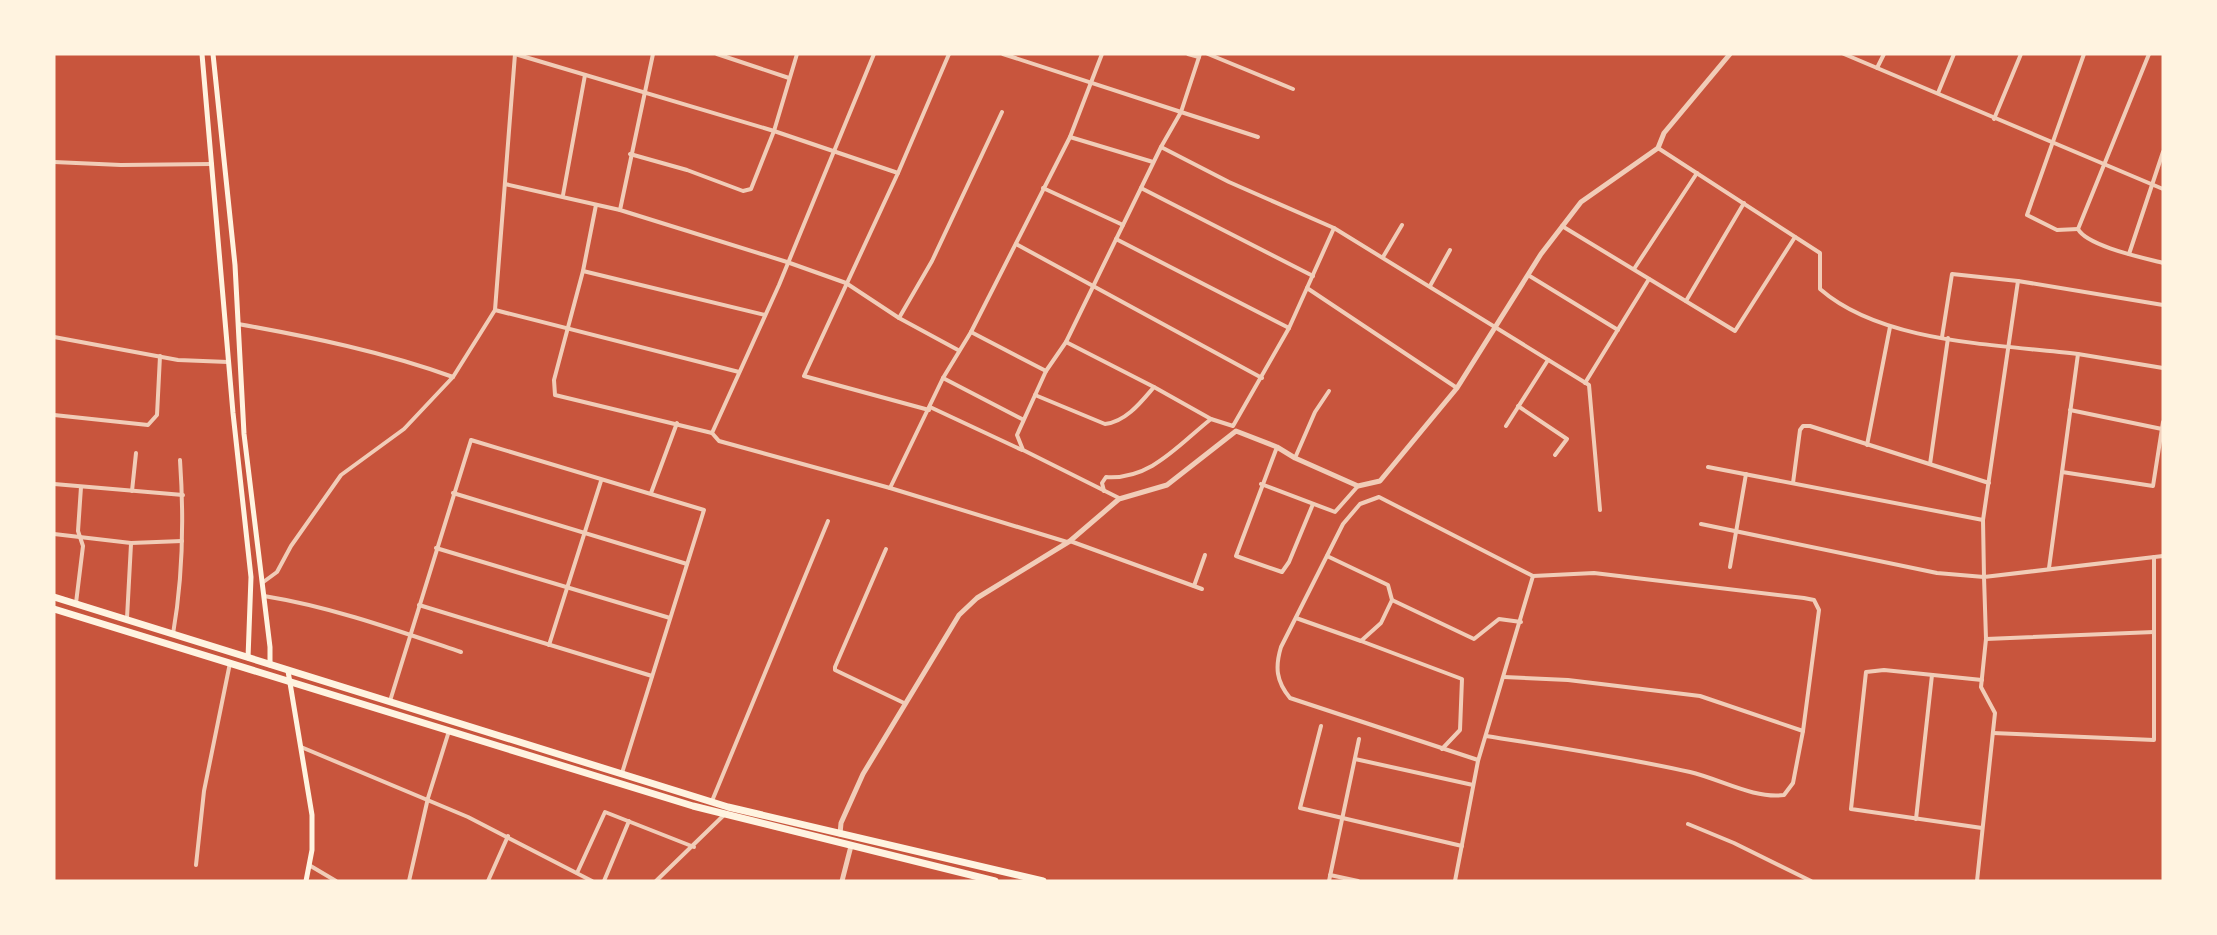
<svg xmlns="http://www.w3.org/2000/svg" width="2217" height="935" viewBox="0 0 2217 935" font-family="Quicksand,sans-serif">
	<rect width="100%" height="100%" fill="#c8553d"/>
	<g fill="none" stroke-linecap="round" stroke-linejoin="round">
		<!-- minor -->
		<g stroke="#f1ccb7" stroke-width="4">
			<path d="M515,54L774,131L898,173L804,376L929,410"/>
			<path d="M653,54L620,210L787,262L846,283L899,318L958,350"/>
			<path d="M717,54L789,78"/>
			<path d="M874,54L779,285L712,433L719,441L890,488L1067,542"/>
			<path d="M1003,54L1181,112L1161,147L1066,342L1046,371L1017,435L1023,450L1119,498"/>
			<path d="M1188,54L1199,57"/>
			<path d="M1200,54L1181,112L1258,137"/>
			<path d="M1208,54L1293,89"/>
			<path d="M1844,54L2163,189"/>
			<path d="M2149,54L2078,229C2087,246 2144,258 2163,263"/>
			<path d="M1877,68L1884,54"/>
			<path d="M1938,93L1954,54"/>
			<path d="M1994,119L2021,54"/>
			<path d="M1070,137L1153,162"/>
			<path d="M1161,147L1229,182L1334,228"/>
			<path d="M1658,148L1820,253V289C1883,344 1998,344 2078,354L2049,568"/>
			<path d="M630,154L687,170L743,191L751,189L774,131L797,54"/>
			<path d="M54,162L121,165L212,164"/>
			<path d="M898,173L949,54"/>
			<path d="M505,184L620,210"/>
			<path d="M1043,188L1123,225"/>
			<path d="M1141,188L1313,276"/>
			<path d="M563,195L585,75"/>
			<path d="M596,205L583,271L554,380L555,395L712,433"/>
			<path d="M1562,226L1735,331L1795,237"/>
			<path d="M2078,229L2057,230L2027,215L2084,54"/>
			<path d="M1116,239L1289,328"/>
			<path d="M1016,244L1262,378"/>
			<path d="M2129,254L2163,152"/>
			<path d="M1383,257L1402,225"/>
			<path d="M1634,269L1697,173"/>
			<path d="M583,271L765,315"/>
			<path d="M1528,275L1618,330"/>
			<path d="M1430,286L1450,250"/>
			<path d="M1307,288L1334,228L1589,385L1600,510"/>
			<path d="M1686,301L1744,203"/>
			<path d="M495,310L739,372"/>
			<path d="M899,318L932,261L1002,112"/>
			<path d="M238,324C311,337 384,352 453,377"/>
			<path d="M971,332L1046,371"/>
			<path d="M54,337L178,360L228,362"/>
			<path d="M1942,337L1952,274L2018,281L2163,305"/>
			<path d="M1066,342L1154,387L1211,419L1233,426L1289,328L1307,288L1457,388"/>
			<path d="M2078,354L2163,368"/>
			<path d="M943,378L1022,419"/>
			<path d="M1585,383L1649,279"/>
			<path d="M1035,395L1105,424C1126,422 1142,401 1154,387"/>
			<path d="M1518,406L1567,439L1555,455"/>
			<path d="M930,407L1022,450"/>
			<path d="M2070,410L2162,429"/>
			<path d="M54,415L148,425L157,415L160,356"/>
			<path d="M1506,426L1548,360"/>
			<path d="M1867,445L1890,327"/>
			<path d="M1277,447L1236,556L1282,572L1289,562L1313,504"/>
			<path d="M1295,458L1315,412L1329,391"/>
			<path d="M1930,464L1948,338"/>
			<path d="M1708,467L1983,520"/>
			<path d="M2062,472L2153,486L2163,422"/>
			<path d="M1793,483L1800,430L1803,426H1810L1989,483"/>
			<path d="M54,484L183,495"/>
			<path d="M1261,484L1335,512L1358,486"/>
			<path d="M890,488L943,378L971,332L1070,137L1102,54"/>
			<path d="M132,491L136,453"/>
			<path d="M1104,491L1102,483L1106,477C1151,480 1178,445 1211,419"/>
			<path d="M453,493L687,564"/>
			<path d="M651,493L677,423"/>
			<path d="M1701,524L1937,573L1984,577L1983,520L2018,281"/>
			<path d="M54,534L131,543L182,541"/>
			<path d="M1070,541L1202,589"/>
			<path d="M436,548L670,618"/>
			<path d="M886,549L835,667V670L904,703"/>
			<path d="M1327,556L1388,585L1392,600"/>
			<path d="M1730,567L1746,474"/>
			<path d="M262,583L277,572L291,546L341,475L404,429L453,377L495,310L515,54"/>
			<path d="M1194,586L1205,555"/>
			<path d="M264,596C332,607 396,630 461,652"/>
			<path d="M76,603L83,546L78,531L81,487"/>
			<path d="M419,605L652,676"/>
			<path d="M127,618L131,544"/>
			<path d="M1296,618L1361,641"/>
			<path d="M173,634C183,577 184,518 180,460"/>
			<path d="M1986,639L2154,632"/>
			<path d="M549,645L601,481"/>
			<path d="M1504,677L1568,680L1700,696L1803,731"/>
			<path d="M1982,680L1884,670L1866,672L1851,809L1982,828"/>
			<path d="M390,701L471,440L704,510L622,773"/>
			<path d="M1321,726L1300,808L1462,846"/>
			<path d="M1993,733L2154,740V557"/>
			<path d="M301,747L468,817L592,881"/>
			<path d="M1442,749L1460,730L1462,679L1361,641L1381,623L1392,600L1474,639L1499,619L1521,622"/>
			<path d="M1355,759L1473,785"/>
			<path d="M1478,760L1290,698C1276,681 1275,667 1281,647L1343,524L1360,504L1379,497L1533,576"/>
			<path d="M712,801L828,521"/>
			<path d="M1916,819L1932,675"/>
			<path d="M1688,824L1734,843L1811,881"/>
			<path d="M196,865L204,791L230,663"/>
			<path d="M309,865L336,881"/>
			<path d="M577,873L605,812L694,847"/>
			<path d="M1330,875L1358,881"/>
			<path d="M409,881L428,798L449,731"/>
			<path d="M488,881L508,836"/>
			<path d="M604,881L629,821"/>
			<path d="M656,881L724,815"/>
			<path d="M1329,881L1359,739"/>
			<path d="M1455,881L1478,761L1533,576L1594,573L1804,598L1814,600L1819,610L1803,731L1793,783L1784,795C1754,799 1720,779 1690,772C1623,757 1554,747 1486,736"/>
			<path d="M1977,881L1995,713L1981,687L1986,639L1984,577L2163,556"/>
		</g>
		<!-- tertiary -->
		<g stroke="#f1ccb7" stroke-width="5">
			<path d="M840,834L841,823L863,774L959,615L977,598L1070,541L1119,499L1167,485L1236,431L1277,447L1295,458L1358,486L1380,481L1457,388L1541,254L1581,202L1658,148L1664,133L1730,54"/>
			<path d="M842,881L851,846"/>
		</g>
		<!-- secondary -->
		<g stroke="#fff3e0" stroke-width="5">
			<path d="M202,54L233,413L251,577L248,658"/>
			<path d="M213,54L235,265L244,434L270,647V665"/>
			<path d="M288,671L312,815V850L306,881"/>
		</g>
		<!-- trunk -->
		<g stroke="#fff3e0" stroke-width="7">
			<path d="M54,597L728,807L1043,881"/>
			<path d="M54,609L693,806L995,881"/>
		</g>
	</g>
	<!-- border -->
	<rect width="2217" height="935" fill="none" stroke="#fff3e0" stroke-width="111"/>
</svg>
